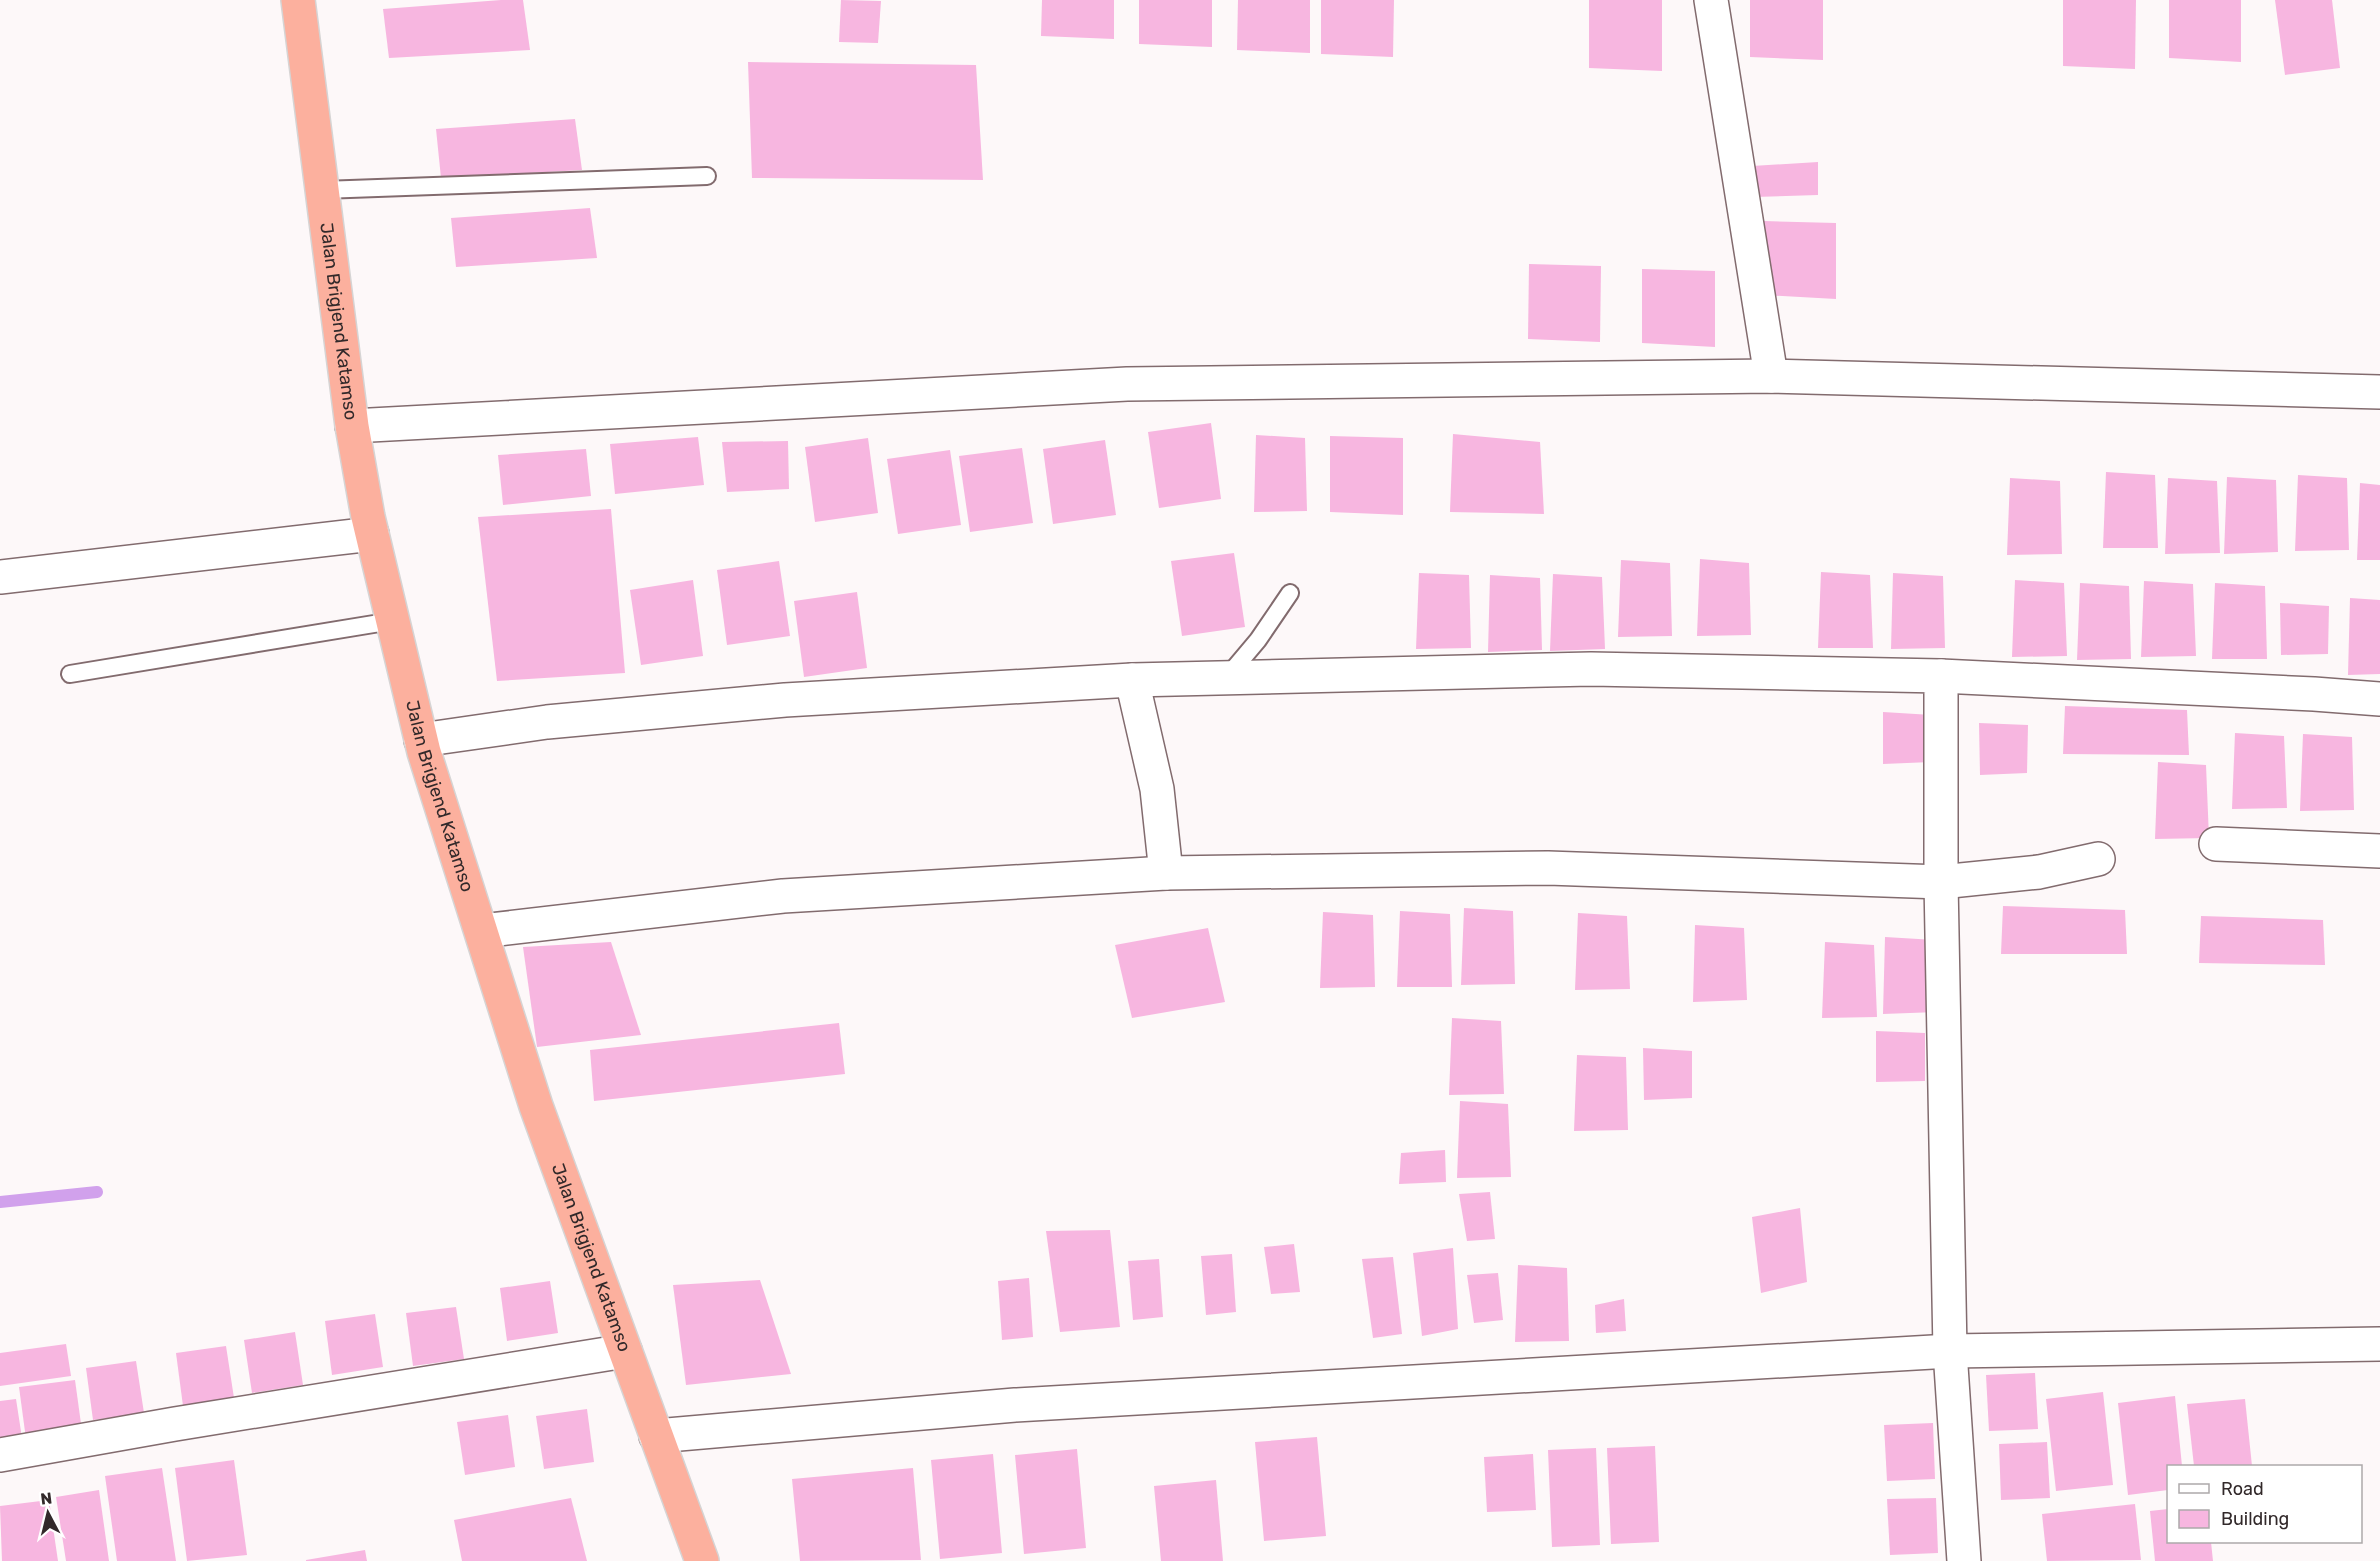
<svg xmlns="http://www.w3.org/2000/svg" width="2380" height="1561" viewBox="0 0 2380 1561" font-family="Rubik,sans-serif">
	<rect width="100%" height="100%" fill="#fdf8f9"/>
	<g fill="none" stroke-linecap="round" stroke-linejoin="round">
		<!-- stream -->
		<path stroke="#d1a1ec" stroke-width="12" d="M0,1202L97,1192"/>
	</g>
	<!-- building -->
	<g fill="#f7b6e0">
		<path d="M501,0H523L530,50L389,58L383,9Z"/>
		<path d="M841,0L881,1L878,43L839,42Z"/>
		<path d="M1042,0H1114V39L1041,36Z"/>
		<path d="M1139,0H1212V47L1139,44Z"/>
		<path d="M1238,0H1310V53L1237,50Z"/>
		<path d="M1321,0H1394L1393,57L1321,54Z"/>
		<path d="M1589,0H1662V71L1589,68Z"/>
		<path d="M1750,0H1823V60L1750,57Z"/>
		<path d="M2063,0H2136L2135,69L2063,66Z"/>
		<path d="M2169,0H2241V62L2169,58Z"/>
		<path d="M2275,0H2332L2340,68L2285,75Z"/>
		<path d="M748,62L976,65L983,180L752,178Z"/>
		<path d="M575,119L582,170L441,178L436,129Z"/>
		<path d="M1818,162V195L1754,197L1752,166Z"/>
		<path d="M590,208L597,258L456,267L451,218Z"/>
		<path d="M1764,221L1836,223V299L1764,295Z"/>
		<path d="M1529,264L1601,266L1600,342L1528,339Z"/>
		<path d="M1642,269L1715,271V347L1642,343Z"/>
		<path d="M1211,423L1221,499L1159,508L1148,432Z"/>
		<path d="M1453,434L1540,442L1544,514L1450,512Z"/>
		<path d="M1256,435L1305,438L1307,511L1254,512Z"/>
		<path d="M1330,436L1403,438V515L1330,512Z"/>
		<path d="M698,437L704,485L615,494L610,444Z"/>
		<path d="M868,438L878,513L815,522L805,447Z"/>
		<path d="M1105,440L1116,515L1053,524L1043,449Z"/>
		<path d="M788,441L789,489L727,492L722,442Z"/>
		<path d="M1022,448L1033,523L970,532L959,456Z"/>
		<path d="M586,449L591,496L503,505L498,455Z"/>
		<path d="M950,450L961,525L898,534L887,459Z"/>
		<path d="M2106,472L2155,475L2158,548H2103Z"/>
		<path d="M2298,475L2347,478L2349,550L2295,551Z"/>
		<path d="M2227,477L2276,480L2278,552L2224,554Z"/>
		<path d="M2010,478L2060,481L2062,554L2007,555Z"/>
		<path d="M2168,478L2217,481L2220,553L2165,554Z"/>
		<path d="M2360,483L2380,485V560H2357Z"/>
		<path d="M611,509L625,673L497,681L478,517Z"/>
		<path d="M1234,553L1245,627L1182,636L1171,561Z"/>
		<path d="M1700,559L1749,563L1751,635L1697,636Z"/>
		<path d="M1621,560L1670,563L1672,636L1618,637Z"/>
		<path d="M779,561L790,636L727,645L717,570Z"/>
		<path d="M1821,572L1870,575L1873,648H1818Z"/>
		<path d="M1419,573L1469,575L1471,648L1416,649Z"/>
		<path d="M1893,573L1943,576L1945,648L1891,649Z"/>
		<path d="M1553,574L1602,577L1605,649L1550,651Z"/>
		<path d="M1490,575L1540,578L1542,650L1488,652Z"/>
		<path d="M693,580L703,656L641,665L630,590Z"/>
		<path d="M2015,580L2064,583L2067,656L2012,657Z"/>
		<path d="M2144,581L2193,584L2196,656L2141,657Z"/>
		<path d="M2080,583L2129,586L2131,659L2077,660Z"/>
		<path d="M2215,583L2265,586L2267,659H2212Z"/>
		<path d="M857,592L867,668L804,677L794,601Z"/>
		<path d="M2350,598L2380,600V674L2348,675Z"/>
		<path d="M2280,603L2329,606L2328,654L2281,655Z"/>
		<path d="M2065,706L2187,710L2189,755L2063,754Z"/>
		<path d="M1883,712L1932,715L1931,762L1883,764Z"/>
		<path d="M1979,723L2028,725L2027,773L1980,775Z"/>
		<path d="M2235,733L2284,736L2287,808L2232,809Z"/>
		<path d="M2303,734L2352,737L2354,810L2300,811Z"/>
		<path d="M2158,762L2206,765L2209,838L2155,839Z"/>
		<path d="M2003,906L2125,910L2127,954H2001Z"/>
		<path d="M1464,908L1513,911L1515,984L1461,985Z"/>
		<path d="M1400,911L1450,914L1452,987H1397Z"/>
		<path d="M1323,912L1373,915L1375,987L1320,988Z"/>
		<path d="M1578,913L1627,916L1630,989L1575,990Z"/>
		<path d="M2201,916L2323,920L2325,965L2199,963Z"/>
		<path d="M1695,925L1744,928L1747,1000L1693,1002Z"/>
		<path d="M1208,928L1225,1002L1132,1018L1115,945Z"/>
		<path d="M1885,937L1935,940L1937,1012L1883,1014Z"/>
		<path d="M611,942L641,1035L537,1047L523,947Z"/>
		<path d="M1825,942L1874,945L1877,1017L1822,1018Z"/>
		<path d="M1452,1018L1501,1021L1504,1094L1449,1095Z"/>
		<path d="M839,1023L845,1074L594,1101L590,1050Z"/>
		<path d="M1876,1031L1925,1033V1081L1876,1082Z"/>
		<path d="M1643,1048L1692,1051V1098L1644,1100Z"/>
		<path d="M1577,1055L1626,1057L1628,1130L1574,1131Z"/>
		<path d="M1460,1101L1508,1104L1511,1177L1457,1178Z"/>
		<path d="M1445,1150L1446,1182L1399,1184L1401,1153Z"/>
		<path d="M1490,1192L1495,1239L1467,1241L1459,1194Z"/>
		<path d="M1800,1208L1807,1282L1761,1293L1752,1217Z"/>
		<path d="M1110,1230L1120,1327L1060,1332L1046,1231Z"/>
		<path d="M1294,1244L1300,1292L1271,1294L1264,1247Z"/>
		<path d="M1453,1248L1458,1329L1422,1336L1413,1253Z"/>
		<path d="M1232,1254L1236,1312L1206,1315L1201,1256Z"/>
		<path d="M1393,1257L1402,1334L1373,1338L1362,1259Z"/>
		<path d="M1159,1259L1163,1317L1133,1320L1128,1261Z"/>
		<path d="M1518,1265L1567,1268L1569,1341L1515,1342Z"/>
		<path d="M1498,1273L1503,1320L1474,1323L1467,1275Z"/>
		<path d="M1029,1278L1033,1337L1002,1340L998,1281Z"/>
		<path d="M760,1280L791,1374L686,1385L673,1285Z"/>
		<path d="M550,1281L558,1333L507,1341L500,1288Z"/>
		<path d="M1624,1299L1626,1331L1596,1333L1595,1305Z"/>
		<path d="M456,1307L464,1359L413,1366L406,1313Z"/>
		<path d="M375,1314L383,1367L332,1375L325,1321Z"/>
		<path d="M295,1332L303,1385L252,1393L244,1340Z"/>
		<path d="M66,1344L71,1376L0,1386V1353Z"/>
		<path d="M226,1346L234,1398L183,1406L176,1353Z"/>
		<path d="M136,1361L144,1413L93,1420L86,1368Z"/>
		<path d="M2035,1373L2038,1429L1989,1431L1986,1375Z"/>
		<path d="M75,1380L82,1431L26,1439L19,1387Z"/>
		<path d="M2103,1392L2113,1485L2056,1491L2046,1399Z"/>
		<path d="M2175,1396L2182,1466H2168V1490L2128,1495L2118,1403Z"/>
		<path d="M16,1399L22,1438L0,1441V1401Z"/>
		<path d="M2245,1399L2252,1466H2194L2187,1404Z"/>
		<path d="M587,1409L594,1462L544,1469L536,1416Z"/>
		<path d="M508,1415L515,1467L465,1475L457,1422Z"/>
		<path d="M1933,1423L1935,1479L1887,1481L1884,1425Z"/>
		<path d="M1317,1437L1326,1536L1264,1541L1255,1442Z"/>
		<path d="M2047,1442L2050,1498L2001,1500L1999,1444Z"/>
		<path d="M1655,1446L1659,1542L1611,1544L1607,1448Z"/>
		<path d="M1596,1448L1600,1545L1552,1547L1548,1450Z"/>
		<path d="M1077,1449L1086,1548L1024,1554L1015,1455Z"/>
		<path d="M993,1454L1002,1553L940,1559L931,1460Z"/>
		<path d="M1533,1454L1536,1510L1487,1512L1484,1457Z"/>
		<path d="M234,1460L247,1555L187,1561L175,1468Z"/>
		<path d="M162,1468L176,1561H117L105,1476Z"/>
		<path d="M913,1468L921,1560L800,1561L792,1479Z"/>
		<path d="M1216,1480L1223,1561H1161L1154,1486Z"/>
		<path d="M99,1490L109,1561H66L56,1497Z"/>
		<path d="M571,1498L587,1561H462L454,1520Z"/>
		<path d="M1936,1498L1938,1553L1890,1555L1887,1499Z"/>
		<path d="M49,1500L58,1561H2L0,1506Z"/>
		<path d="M2135,1504L2141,1560L2047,1561L2042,1514Z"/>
		<path d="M2168,1509V1542H2211L2213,1561H2155L2150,1511Z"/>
		<path d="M365,1550L367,1561H306V1560Z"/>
	</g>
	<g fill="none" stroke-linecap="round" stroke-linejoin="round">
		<defs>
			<g id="service">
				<path d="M322,190L707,176"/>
				<path d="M70,674L392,621"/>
				<path d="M1226,678L1258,640L1290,593"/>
			</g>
			<g id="minor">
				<path d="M1711,0L1771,376"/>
				<path d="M352,426L1127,384L1771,376L2380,392"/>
				<path d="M0,577L372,534"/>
				<path d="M1941,676L2314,694L2380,699"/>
				<path d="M1132,680L1157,789L1166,873"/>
				<path d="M421,740L547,722L785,700L1132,680L1591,669L1941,676V882L1950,1351L1964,1561"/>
				<path d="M2216,844L2380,851"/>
				<path d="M482,931L783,896L1166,873L1548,868L1941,882L2039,872L2098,859"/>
				<path d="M656,1436L1015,1405L1950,1351L2380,1344"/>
				<path d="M0,1455L175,1424L625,1351"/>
			</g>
			<g id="trunk">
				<path id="s1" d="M298,0L352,426L368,517L424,752L536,1106L702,1561"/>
			</g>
		</defs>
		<!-- service casing -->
		<use href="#service" stroke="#826b6e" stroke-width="20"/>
		<!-- minor casing -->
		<use href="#minor" stroke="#826b6e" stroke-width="36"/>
		<!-- trunk casing -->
		<use href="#trunk" stroke="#d6d4d4" stroke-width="36"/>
		<!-- service -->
		<use href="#service" stroke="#fff" stroke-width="16"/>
		<!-- minor -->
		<use href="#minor" stroke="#fff" stroke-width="33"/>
		<!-- trunk -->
		<use href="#trunk" stroke="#fcb09e" stroke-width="33"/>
	</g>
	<g text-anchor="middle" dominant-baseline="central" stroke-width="4.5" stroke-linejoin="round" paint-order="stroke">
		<!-- street labels -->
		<g font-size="18" fill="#32292a" stroke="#fff">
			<text stroke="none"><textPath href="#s1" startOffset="324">Jalan Brigjend Katamso</textPath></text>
			<text stroke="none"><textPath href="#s1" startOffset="810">Jalan Brigjend Katamso</textPath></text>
			<text stroke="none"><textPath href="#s1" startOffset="1296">Jalan Brigjend Katamso</textPath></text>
		</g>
	</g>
	<!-- legend -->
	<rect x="2167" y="1465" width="195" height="78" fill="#ffffff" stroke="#ada9aa" stroke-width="1.5"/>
	<rect x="2179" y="1484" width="30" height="9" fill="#ffffff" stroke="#ada9aa" stroke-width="1.5"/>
	<text x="2221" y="1495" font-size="18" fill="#32292a">Road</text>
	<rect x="2179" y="1510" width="30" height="18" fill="#f7b6e0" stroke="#ada9aa" stroke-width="1.5"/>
	<text x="2221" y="1525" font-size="18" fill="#32292a">Building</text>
	<!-- north arrow -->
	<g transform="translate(48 1513) rotate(353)" stroke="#ffffff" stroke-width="4.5" paint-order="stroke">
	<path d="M0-4.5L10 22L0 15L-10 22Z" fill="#32292a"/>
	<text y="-9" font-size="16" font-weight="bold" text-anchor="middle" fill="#32292a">N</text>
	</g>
</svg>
